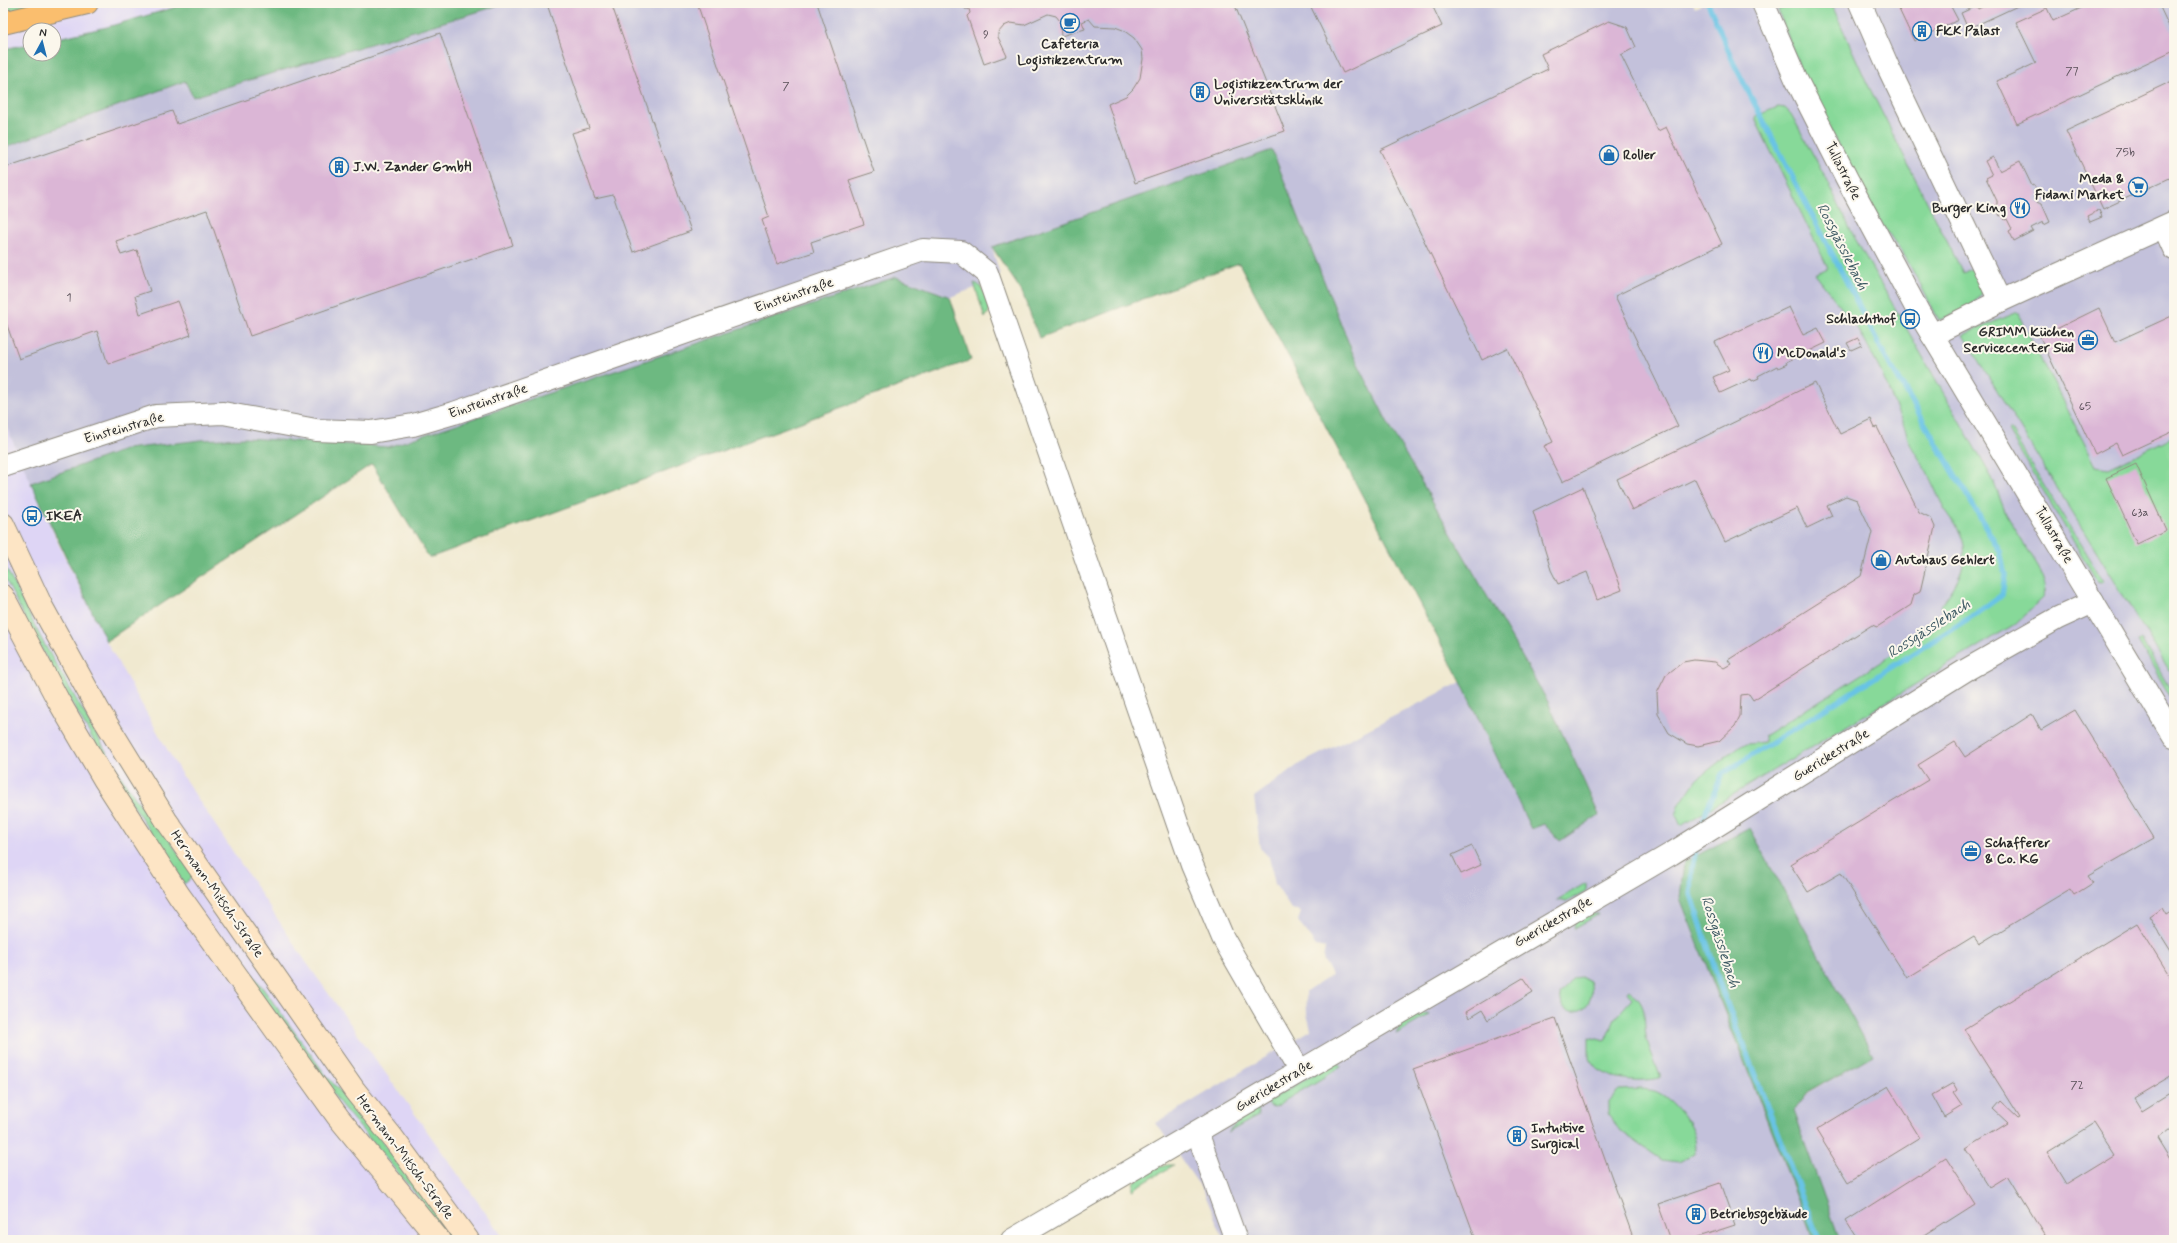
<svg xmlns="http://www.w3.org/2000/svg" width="2177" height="1243" viewBox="0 0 2177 1243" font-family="Mynerve,sans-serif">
	<rect width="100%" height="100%" fill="#fbf7ec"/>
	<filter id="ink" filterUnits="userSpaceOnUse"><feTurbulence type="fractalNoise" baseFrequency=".025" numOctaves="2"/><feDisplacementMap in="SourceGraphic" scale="8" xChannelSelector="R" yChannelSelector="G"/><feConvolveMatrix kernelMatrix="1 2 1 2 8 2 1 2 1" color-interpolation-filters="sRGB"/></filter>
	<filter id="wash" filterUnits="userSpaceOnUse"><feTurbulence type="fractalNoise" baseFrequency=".012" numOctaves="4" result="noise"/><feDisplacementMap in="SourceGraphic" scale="16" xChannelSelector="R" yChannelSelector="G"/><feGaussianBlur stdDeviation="0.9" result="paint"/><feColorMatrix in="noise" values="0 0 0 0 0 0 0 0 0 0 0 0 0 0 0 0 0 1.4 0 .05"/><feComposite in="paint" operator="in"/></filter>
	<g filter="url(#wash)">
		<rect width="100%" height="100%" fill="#f0e9d0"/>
		<!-- built -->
		<g fill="#ded5f5">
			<path d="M3,3H190L107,27L54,39V30H30V44L3,49Z"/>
			<path d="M3,419L59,545L106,641L180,772L306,962L505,1240H3Z"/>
		</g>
		<!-- industrial -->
		<path fill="#c3c1db" d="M507,3H1693L1695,8L1704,3H2174V1240H1840L1793,1111L1807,1094L1873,1055L1680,898L1814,1240H1224L1204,1192L1156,1123L1311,1030L1307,1014L1306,992L1332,975L1323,959L1325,948L1316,946L1298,921L1301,911L1291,909L1275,884L1269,857L1260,848L1254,797L1298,765L1461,682L1485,733L1544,824L1560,841L1599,814L1548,702L1391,429L1353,354L1272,150L992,247L1000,275L989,283L950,297L896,277L388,447L245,438L201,440L127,449L31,483L3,419V148L185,81L193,97Z"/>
		<!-- green -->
		<g fill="#87d999" stroke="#598262">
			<path d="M22,3H46L3,13V7Z"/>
			<path d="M1798,3H1831L1866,81L1963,273L1977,266L1985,287C1976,308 1958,312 1939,320L1906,258L1882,224L1809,92L1778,10Z"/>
			<path d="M1778,107L1785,108L1791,114L1827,180L1852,233L1992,478L2006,514L2038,566L2045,585L2043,597L2015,624L1681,826L1676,815L1680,804L1697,779L1741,745L1764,742V736L1950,618L1940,606C1958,585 1973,557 1959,531C1955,523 1949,515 1944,508C1936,493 1931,478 1922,464C1916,452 1908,445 1906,431L1881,372L1860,332L1815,274L1828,268L1756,121V116Z"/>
			<path d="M974,283C985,285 987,301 990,310L985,318Z"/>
			<path d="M2017,312L2096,466L2109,468L2174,436V678L1963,335Z"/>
			<path d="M2010,429L2104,583L2097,581L2008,431Z"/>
			<path d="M3,562L42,640L117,770L136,799L168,838L194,876L184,884C118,784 56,682 3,575Z"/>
			<path d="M2141,639L2174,696V703L2138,641Z"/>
			<path d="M1586,883V892L1566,902L1557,900Z"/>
			<path d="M1585,914H1599L1574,929L1575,921Z"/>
			<path d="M241,958L325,1074L375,1131L458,1240H450L415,1193L341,1105L237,961Z"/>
			<path d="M1581,977L1590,982C1597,1001 1579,1021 1562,1006L1560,994L1573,978Z"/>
			<path d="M1629,990C1651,1008 1641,1016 1647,1040C1650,1052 1656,1063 1660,1075V1078C1642,1082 1615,1081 1599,1070C1595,1067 1592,1062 1589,1058V1037L1605,1041L1615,1018L1632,999L1627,992Z"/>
			<path d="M1421,1013L1429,1015L1396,1034L1401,1024Z"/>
			<path d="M1338,1060L1341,1067L1274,1107L1270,1106L1267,1102Z"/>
			<path d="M1642,1089C1647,1090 1653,1090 1657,1092C1675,1100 1701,1133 1695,1153L1679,1162L1662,1160L1622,1132L1608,1115V1101L1620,1090Z"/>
			<path d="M1259,1106L1258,1116L1227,1133L1245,1116Z"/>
			<path d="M1167,1165H1174L1132,1190L1134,1181L1153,1169Z"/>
		</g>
		<!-- forest -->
		<g fill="#6db981" stroke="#4c7256">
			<path d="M190,3H507L193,97L185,81L3,148V49L30,44V54H54V39L107,27Z"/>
			<path d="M1272,150L1353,354L1391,429L1548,702L1599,815L1560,841L1544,824L1531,829L1461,682L1239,263L1039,338L1022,292L992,247Z"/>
			<path d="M896,277L950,297L971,360L429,558L372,464L106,641L31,483L127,449L201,440L245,438L388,447Z"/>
			<path d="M1750,828L1873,1055L1807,1093L1793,1111L1840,1240H1814L1680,898L1684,862Z"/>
		</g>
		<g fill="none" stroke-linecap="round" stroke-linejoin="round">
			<!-- stream -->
			<g stroke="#67c3e5" stroke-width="5.5">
				<path d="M1702,827L1707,809L1722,774L1974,615L2002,595L2005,575L2000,551L1885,356L1734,64L1708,3"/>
				<path d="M1697,846L1692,866L1691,894L1721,988L1819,1240"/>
			</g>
		</g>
		<g id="blocks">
			<!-- building -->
			<g fill="#dbb6d6" fill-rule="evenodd">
				<path d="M560,3H611L691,231L633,252L613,195L595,199L572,133L589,128L548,7Z"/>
				<path d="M697,3H817L874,172L849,180L864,224L811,242L814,252L777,264L762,220L769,217Z"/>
				<path d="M962,3H1234L1285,131L1135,183L1108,104L1126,96L1133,89L1140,78L1143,59L1142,50L1134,38L1123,30L1115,27L1095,26L1089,19L1082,22L1085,29L1061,36L1060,21L1056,16L1048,14L1024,25L1011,23L1004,26L998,33V37L1007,56L984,64L967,16L970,13L969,9H965Z"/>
				<path d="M1309,3H1431L1442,26L1343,73Z"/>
				<path d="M1896,3H1949L1958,20L1914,41Z"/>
				<path d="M1985,3H2024L1968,29L1961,13L1977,6L1978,9L1986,5Z"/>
				<path d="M2092,3H2158L2174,37V50L2017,124L1997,81L2036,63L2016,22L2047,8L2053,21Z"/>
				<path d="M1609,21L1627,27L1636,47L1621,55L1658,131L1666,127L1722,244L1615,296L1678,426L1562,482L1544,446L1553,442L1507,348L1482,360L1380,150L1548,69L1541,54Z"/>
				<path d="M440,33L513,245L250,336L207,210L116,241L121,255L137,250L150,291L135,296L140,314L178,301L191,335L108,364L97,331L19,359L3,314V168L172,111L177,124Z"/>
				<path d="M2174,80V176L2103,209L2066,131Z"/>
				<path d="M1993,157L2000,171L2020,161L2032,186L2034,185L2039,195L2034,197L2036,202L2042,204L2050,222L2044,225L2043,222L2031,228L2033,231L2014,241L2009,231L2012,229L2007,219L2005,220L2002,215L2000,216L1995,206L1997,204V201L1986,178L1992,175L1985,161Z"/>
				<path d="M2099,210L2102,217L2090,222L2087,216Z"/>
				<path d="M1789,307L1803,335L1818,328L1826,343L1786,362L1787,364L1778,368L1777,366L1758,376L1759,378L1752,381L1751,379L1720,393L1713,377L1729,370L1715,342Z"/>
				<path d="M2099,308L2115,342L2174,315V431L2122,455L2116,443L2095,454L2040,337Z"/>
				<path d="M1858,338L1862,345L1851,350L1847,343Z"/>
				<path d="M1815,383L1840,434L1871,419L1875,428L1877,427L1919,512L1931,518L1935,527L1920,592L1914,595L1911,605L1877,627L1872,625L1753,700L1749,694L1741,695L1740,716L1735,726L1719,741L1698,746L1687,744L1669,733L1658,714L1657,693L1666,675L1683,662L1694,660L1715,662L1724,668L1731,664L1728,660L1861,576L1872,532L1857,500L1846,496L1827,505L1832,516L1807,528L1797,508L1725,542L1695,479L1632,510L1617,479Z"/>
				<path d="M2136,464L2166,530L2137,544L2106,478Z"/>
				<path d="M1583,487L1622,590L1597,600L1587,572L1558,584L1551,570L1533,511Z"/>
				<path d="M2075,710L2154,838L2088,876L2093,883L2074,895L2070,889L1979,944L1974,937L1907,978L1841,873L1808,892L1790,864L1928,780L1918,765L1955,742L1965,757L2032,714L2041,730Z"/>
				<path d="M1472,846L1481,865L1461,874L1452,855Z"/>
				<path d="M2162,907L2166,914L2174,909V956L2149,916Z"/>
				<path d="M2137,923L2174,983V1074L2134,1098L2142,1111L2174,1091V1124L2158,1137L2174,1163V1240H2047L2008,1176L1990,1187L1966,1149L2008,1123L1993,1109L2000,1101L2017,1117L2019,1116L1964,1029ZM2095,1123L2115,1154L2066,1184L2047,1153Z"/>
				<path d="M1523,978L1533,992L1488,1020L1482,1010L1469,1018L1466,1012Z"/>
				<path d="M1555,1018L1634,1240H1476L1413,1069Z"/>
				<path d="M1953,1083L1957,1090L1953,1093L1962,1106L1944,1117L1932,1095Z"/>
				<path d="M1888,1086L1920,1138L1848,1182L1816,1130Z"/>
				<path d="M1945,1158L1974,1203L1916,1240H1858L1846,1221Z"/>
				<path d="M1720,1183L1735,1225L1689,1240H1671L1658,1204Z"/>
			</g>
		</g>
	</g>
	<g filter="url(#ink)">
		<use href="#blocks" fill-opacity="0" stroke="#8e8a7e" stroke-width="1"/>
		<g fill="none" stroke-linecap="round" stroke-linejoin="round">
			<defs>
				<g id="minor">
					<path d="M1860,3L1889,69L2000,301"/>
					<path d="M2164,227L2174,249"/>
					<path d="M1932,335L2000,301L2174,222"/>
					<path d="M3,466L156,416L223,413L316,430L371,432L413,425L454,413L923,250L961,252L987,273L1192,865L1223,938L1299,1070"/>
					<path d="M1197,1132L1236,1240"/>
					<path d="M1012,1240L1671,854L1966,670L2058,618L2093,602"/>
				</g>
				<path id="tertiary" d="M1763,3L1796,79L1847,179L1919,313L2174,737"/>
				<g id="secondary">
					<path d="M3,524L42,607L99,711L166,820L355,1091L393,1138L468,1240"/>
					<path d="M3,596L58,700L104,779L179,895L338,1117L439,1240"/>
				</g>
				<path id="primary" d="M3,23L87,3"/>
			</defs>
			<!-- minor casing -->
			<use href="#minor" stroke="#8e8a7e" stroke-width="24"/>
			<!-- tertiary casing -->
			<use href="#tertiary" stroke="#8e8a7e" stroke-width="24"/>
			<!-- secondary casing -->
			<use href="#secondary" stroke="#8e8a7e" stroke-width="24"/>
			<!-- primary casing -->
			<use href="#primary" stroke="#8e8a7e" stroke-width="24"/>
			<!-- minor -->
			<use href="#minor" stroke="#fff" stroke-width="22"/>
			<!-- tertiary -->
			<use href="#tertiary" stroke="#fff" stroke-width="22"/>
			<!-- secondary -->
			<use href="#secondary" stroke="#fde5c5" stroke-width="22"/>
			<!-- primary -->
			<use href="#primary" stroke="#fabe6e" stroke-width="22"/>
		</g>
	</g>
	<!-- icons -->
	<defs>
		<symbol id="cafe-ring" viewBox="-11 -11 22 22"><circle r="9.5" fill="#fbf7ec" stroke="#1f6fb2" stroke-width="1.5"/><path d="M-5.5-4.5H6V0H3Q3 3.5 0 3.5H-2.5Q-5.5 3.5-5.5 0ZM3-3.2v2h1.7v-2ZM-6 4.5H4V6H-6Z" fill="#1f6fb2"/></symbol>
		<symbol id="building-ring" viewBox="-11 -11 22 22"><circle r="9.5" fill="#fbf7ec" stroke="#1f6fb2" stroke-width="1.5"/><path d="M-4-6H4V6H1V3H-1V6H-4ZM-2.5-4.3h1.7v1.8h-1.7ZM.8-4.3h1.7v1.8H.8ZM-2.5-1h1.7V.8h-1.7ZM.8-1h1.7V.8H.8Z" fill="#1f6fb2"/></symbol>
		<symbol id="shop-ring" viewBox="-11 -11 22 22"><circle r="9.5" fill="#fbf7ec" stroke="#1f6fb2" stroke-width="1.5"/><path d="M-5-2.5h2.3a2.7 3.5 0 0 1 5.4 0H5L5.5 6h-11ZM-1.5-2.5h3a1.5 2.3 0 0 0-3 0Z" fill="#1f6fb2"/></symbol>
		<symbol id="supermarket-ring" viewBox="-11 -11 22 22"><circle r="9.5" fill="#fbf7ec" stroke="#1f6fb2" stroke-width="1.5"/><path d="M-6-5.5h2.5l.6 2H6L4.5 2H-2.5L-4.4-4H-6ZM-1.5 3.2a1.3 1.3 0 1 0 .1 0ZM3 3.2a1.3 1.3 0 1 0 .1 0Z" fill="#1f6fb2"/></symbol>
		<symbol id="restaurant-ring" viewBox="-11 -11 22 22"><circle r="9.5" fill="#fbf7ec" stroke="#1f6fb2" stroke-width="1.5"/><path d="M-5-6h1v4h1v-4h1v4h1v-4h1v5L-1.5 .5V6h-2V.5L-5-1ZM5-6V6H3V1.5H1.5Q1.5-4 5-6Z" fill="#1f6fb2"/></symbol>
		<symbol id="bus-ring" viewBox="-11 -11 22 22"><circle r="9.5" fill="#fbf7ec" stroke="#1f6fb2" stroke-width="1.5"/><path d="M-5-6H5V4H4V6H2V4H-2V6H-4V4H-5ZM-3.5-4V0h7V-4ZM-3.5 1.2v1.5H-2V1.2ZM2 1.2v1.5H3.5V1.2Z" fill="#1f6fb2"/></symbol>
		<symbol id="office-ring" viewBox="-11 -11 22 22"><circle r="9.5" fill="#fbf7ec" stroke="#1f6fb2" stroke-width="1.5"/><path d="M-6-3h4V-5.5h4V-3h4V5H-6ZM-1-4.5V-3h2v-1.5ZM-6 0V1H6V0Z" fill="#1f6fb2"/></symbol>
	</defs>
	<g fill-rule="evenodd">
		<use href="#cafe-ring" x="1059" y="12" width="22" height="22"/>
		<use href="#building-ring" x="1911" y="20" width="22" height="22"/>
		<use href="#building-ring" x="1189" y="81" width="22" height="22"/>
		<use href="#shop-ring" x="1598" y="144" width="22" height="22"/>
		<use href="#building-ring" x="328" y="156" width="22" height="22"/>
		<use href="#supermarket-ring" x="2127" y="176" width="22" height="22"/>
		<use href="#restaurant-ring" x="2009" y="197" width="22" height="22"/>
		<use href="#bus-ring" x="1899" y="308" width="22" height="22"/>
		<use href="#office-ring" x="2077" y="329" width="22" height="22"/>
		<use href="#restaurant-ring" x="1752" y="342" width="22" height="22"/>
		<use href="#bus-ring" x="21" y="505" width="22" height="22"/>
		<use href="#shop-ring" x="1870" y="549" width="22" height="22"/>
		<use href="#office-ring" x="1960" y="840" width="22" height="22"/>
		<use href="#building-ring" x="1506" y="1125" width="22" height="22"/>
		<use href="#building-ring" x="1685" y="1203" width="22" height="22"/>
	</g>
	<g text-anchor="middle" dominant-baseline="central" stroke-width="4" stroke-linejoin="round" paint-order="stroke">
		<!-- number labels -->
		<g font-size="12" fill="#574e56">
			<text x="986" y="35">9</text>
			<text x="2072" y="72">77</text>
			<text x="786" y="87">7</text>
			<text x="2125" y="153">75b</text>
			<text x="69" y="298">1</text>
			<text x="2085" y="407">65</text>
			<text x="2140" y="513">63a</text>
			<text x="2077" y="1086">72</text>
		</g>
		<!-- poi labels -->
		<g font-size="14" font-weight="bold" fill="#2b2b2b" stroke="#fbf7ec" text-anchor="start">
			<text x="1936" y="31">FKK Palast</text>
			<text x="1070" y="44" text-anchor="middle">Cafeteria<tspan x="1070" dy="16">Logistikzentrum</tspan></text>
			<text x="1214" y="84">Logistikzentrum der<tspan x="1214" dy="16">Universitätsklinik</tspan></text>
			<text x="1623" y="155">Roller</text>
			<text x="353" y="167">J.W. Zander GmbH</text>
			<text x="2124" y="179" text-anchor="end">Meda &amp;<tspan x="2124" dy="16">Fidani Market</tspan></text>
			<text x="2006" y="208" text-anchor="end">Burger King</text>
			<text x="1896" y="319" text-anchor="end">Schlachthof</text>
			<text x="2074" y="332" text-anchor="end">GRIMM Küchen<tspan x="2074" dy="16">Servicecenter Süd</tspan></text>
			<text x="1777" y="353">McDonald's</text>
			<text x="46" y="516">IKEA</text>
			<text x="1895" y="560">Autohaus Gehlert</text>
			<text x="1985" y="843">Schafferer<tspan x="1985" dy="16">&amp; Co. KG</tspan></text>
			<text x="1531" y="1128">Intuitive<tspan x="1531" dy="16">Surgical</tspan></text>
			<text x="1710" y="1214">Betriebsgebäude</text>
		</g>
		<!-- street labels -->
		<g font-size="14" fill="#2b2b2b" stroke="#fbf7ec">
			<text transform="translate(1843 171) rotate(63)">Tullastraße</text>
			<text transform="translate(794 295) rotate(-19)">Einsteinstraße</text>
			<text transform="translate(488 401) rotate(-19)">Einsteinstraße</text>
			<text transform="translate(124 428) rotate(-16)">Einsteinstraße</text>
			<text transform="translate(2054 535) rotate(60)">Tullastraße</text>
			<text transform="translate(1831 755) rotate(-32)">Guerickestraße</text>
			<text transform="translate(217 894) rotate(55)">Hermann-Mitsch-Straße</text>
			<text transform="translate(1553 922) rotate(-30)">Guerickestraße</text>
			<text transform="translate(1274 1086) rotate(-31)">Guerickestraße</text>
			<text transform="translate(405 1157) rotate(53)">Hermann-Mitsch-Straße</text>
		</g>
		<!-- water labels -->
		<g font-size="15" font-style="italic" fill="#3d5963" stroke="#fbf7ec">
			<text transform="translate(1842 247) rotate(63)">Rossgässlebach</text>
			<text transform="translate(1929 629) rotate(-33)">Rossgässlebach</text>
			<text transform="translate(1720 942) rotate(72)">Rossgässlebach</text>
		</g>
	</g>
	<!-- margin -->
	<rect width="2177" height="1243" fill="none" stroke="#fbf7ec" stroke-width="16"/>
	<!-- north arrow -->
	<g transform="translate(42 42) rotate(7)"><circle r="19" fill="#fbf7ec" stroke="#a8a59f"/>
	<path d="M0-3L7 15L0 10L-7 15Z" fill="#1f6fb2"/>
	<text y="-6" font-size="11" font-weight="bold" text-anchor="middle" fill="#2b2b2b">N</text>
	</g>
</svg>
